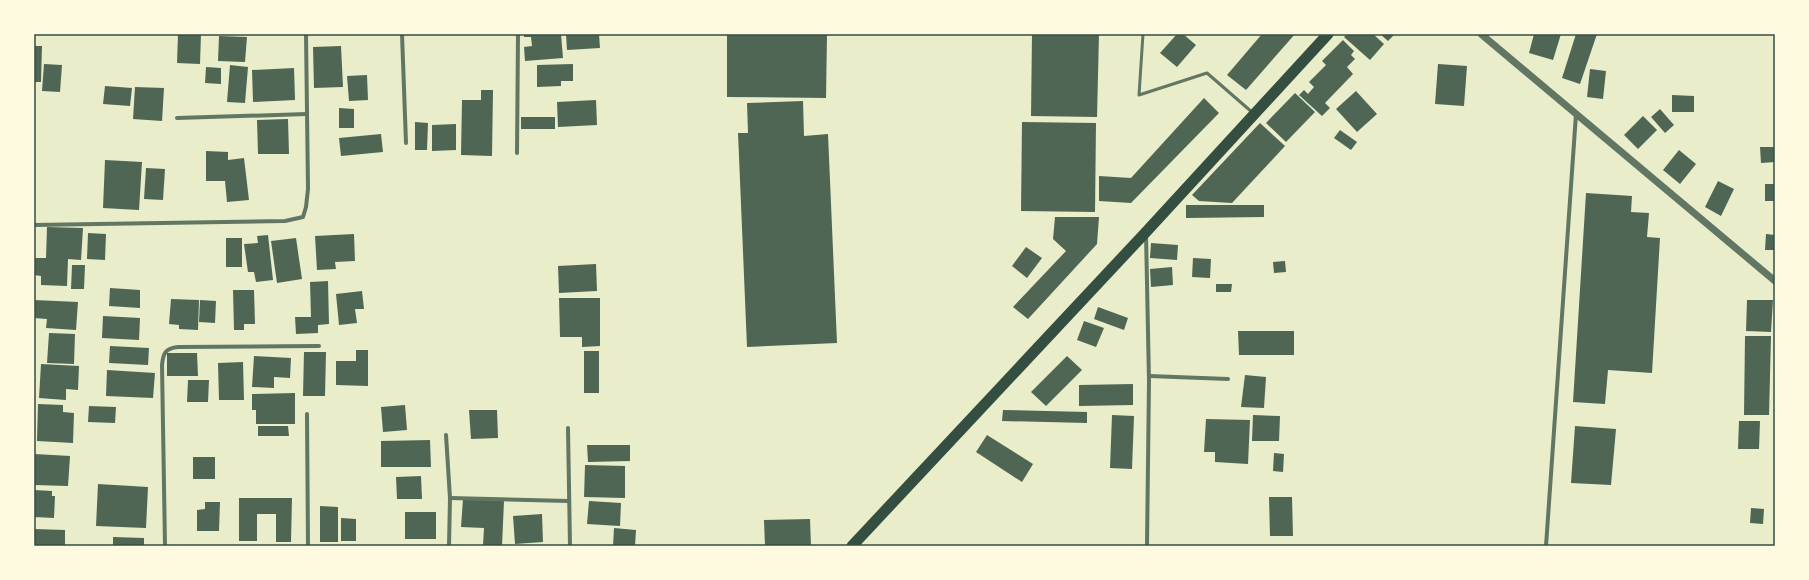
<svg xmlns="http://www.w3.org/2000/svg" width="1809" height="580" viewBox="0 0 1809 580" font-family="Karla,sans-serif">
	<rect width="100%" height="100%" fill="#e9edc9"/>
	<!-- building -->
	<g fill="#4f6655">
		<path d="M178,34H201L200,64L177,63Z"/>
		<path d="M524,34H561L563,58L525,61L524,47L532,46L531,37H524Z"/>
		<path d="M566,34H599L600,48L567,50Z"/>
		<path d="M727,34H827L826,98L727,97Z"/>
		<path d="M1032,34H1099L1097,117L1031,116Z"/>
		<path d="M1177,34H1183L1196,45L1177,67L1160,53Z"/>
		<path d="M1262,34H1295L1246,90L1227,75Z"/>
		<path d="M1347,34H1373L1384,44L1370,60L1344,37Z"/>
		<path d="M1380,34H1395L1388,41Z"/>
		<path d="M1534,34H1561L1553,60L1529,53Z"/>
		<path d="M1576,34H1597L1580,84L1562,78Z"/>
		<path d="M219,36L247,37L245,62L218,61Z"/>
		<path d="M1343,40L1354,51L1351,55L1355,59L1347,67L1353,74L1325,103L1330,108L1322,116L1299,95L1304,90L1308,94L1314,87L1309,82L1326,65L1322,61Z"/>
		<path d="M34,46H42L41,82H34Z"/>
		<path d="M341,46L343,87L314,88L313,47Z"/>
		<path d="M44,64L62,65L60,92L42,91Z"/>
		<path d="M573,64V81H561V86L537,87V65Z"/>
		<path d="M1438,64L1467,66L1464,106L1435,104Z"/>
		<path d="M230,65L248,67L245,103L227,102Z"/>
		<path d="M206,67L221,68V84L205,83Z"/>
		<path d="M294,68L295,100L253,102L252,70Z"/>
		<path d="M1590,69L1606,71L1603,99L1587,97Z"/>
		<path d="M367,75L368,100L349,101L347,76Z"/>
		<path d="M105,86L132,88L130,106L103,104Z"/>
		<path d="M135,87L164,88L162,121L133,119Z"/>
		<path d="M481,90H493L492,156L461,155L462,100H481Z"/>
		<path d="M1356,91L1377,114L1357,132L1336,109Z"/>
		<path d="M1295,93L1315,112L1286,142L1266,123Z"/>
		<path d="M1672,95L1694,96V112H1672Z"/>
		<path d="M1204,98L1219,113L1131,203L1099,201V176L1131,178Z"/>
		<path d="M596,100L597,125L558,127L557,102Z"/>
		<path d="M803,101L804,136L828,134L837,343L747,347L738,133H748L747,103Z"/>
		<path d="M339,108L354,109V128H339Z"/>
		<path d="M1660,109L1674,125L1665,133L1651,117Z"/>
		<path d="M1643,116L1657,130L1638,149L1624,135Z"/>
		<rect x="521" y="117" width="34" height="12"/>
		<path d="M288,119L289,154H258L257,120Z"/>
		<path d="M415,122L428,123L427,150H415Z"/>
		<path d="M1022,122L1096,123L1095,212L1021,211Z"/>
		<path d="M1260,123L1285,146L1232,203L1199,201L1192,195Z"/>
		<path d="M456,124V150L432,151V125Z"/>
		<path d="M1340,130L1357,142L1351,150L1334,138Z"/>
		<path d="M381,134L383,152L341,156L339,138Z"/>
		<path d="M1760,147H1775V162L1761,163Z"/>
		<path d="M1679,150L1696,164L1680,184L1663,170Z"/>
		<path d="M206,151L228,152V160L244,158L249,200L227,202L225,181H206Z"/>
		<path d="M105,160L142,162L139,210L103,208Z"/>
		<path d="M146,168L165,169L163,200L144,199Z"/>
		<path d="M1718,181L1734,189L1721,216L1705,207Z"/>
		<rect x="1765" y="184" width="10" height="17"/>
		<path d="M1586,193L1632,196L1631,212L1649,213L1647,237L1660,238L1652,373L1608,370L1605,404L1573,402Z"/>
		<path d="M1186,205H1264V217L1186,218Z"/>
		<path d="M1055,217H1099L1097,244L1028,319L1013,307L1066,251L1053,239Z"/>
		<path d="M47,227L83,228L81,260L68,259L67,286L41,285V276L34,275V258H46Z"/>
		<path d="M88,233L106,234L105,260L87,259Z"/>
		<path d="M354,234L355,261L335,262L336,269L317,270L315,236Z"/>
		<path d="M1766,234L1775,235V250H1765Z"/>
		<path d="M268,235L273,280L256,282L254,272H248L244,244L258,243L257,236Z"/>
		<rect x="226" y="238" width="16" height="29"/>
		<path d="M296,238L302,279L277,283L271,241Z"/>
		<path d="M1151,243L1178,245L1177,260L1150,258Z"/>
		<path d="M1026,247L1042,258L1027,278L1012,266Z"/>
		<path d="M1193,258L1211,259L1210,278L1192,277Z"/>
		<path d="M1285,261L1286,272L1274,273L1273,262Z"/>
		<path d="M596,264L597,291L559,293L558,266Z"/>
		<path d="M72,265H85L84,289H71Z"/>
		<path d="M1172,267L1173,285L1151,287L1150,269Z"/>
		<path d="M328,281L329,324L318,325V333L296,334L295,317H311L310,282Z"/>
		<path d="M1216,284H1232L1231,292H1216Z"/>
		<path d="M110,288L140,290V308L109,306Z"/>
		<path d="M233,290H254L255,324H244V330H234Z"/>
		<path d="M362,291L364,309H355L357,323L339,325L336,294Z"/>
		<path d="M559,298H600V346L582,347V337H560Z"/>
		<path d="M171,299L199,300L198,330L179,329V325L169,324Z"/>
		<path d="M34,300L78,302L76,330L46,328L47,319L34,318Z"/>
		<path d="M200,300L216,301L215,323L199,322Z"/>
		<path d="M1747,300H1773L1771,332L1746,331Z"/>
		<path d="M1098,307L1128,318L1124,330L1094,319Z"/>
		<path d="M103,316L140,318L139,340L102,338Z"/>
		<path d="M1084,321L1104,328L1096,347L1077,340Z"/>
		<path d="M1238,331H1294V355H1239Z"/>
		<path d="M49,333L75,334L74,364L47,363Z"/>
		<path d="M1745,336H1771L1769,415H1744Z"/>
		<path d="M110,346L149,348L148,365L109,363Z"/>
		<path d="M356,350H368V386L336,385V361H356Z"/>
		<rect x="584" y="351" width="15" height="42"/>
		<path d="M304,352H326L325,396H303Z"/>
		<path d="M167,353H197L198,376H167Z"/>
		<path d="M254,356L291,358L290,378L274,377V388L252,387Z"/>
		<path d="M1067,356L1082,370L1046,406L1031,392Z"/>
		<path d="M243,362L244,400H219L218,363Z"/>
		<path d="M41,364L79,366L78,390L66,389V400L39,398Z"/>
		<path d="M107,370L155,373L153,398L106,396Z"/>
		<path d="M1245,375L1266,377L1264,408L1241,407Z"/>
		<path d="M188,380H209L208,402H187Z"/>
		<path d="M1133,384V405L1079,406V385Z"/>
		<path d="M295,393V424H256V410H252V394Z"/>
		<path d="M38,404L63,405V412L74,413L73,443L37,441Z"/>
		<path d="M405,405L407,430L383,432L381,407Z"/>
		<path d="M89,406L116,407L115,423L88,422Z"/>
		<path d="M469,410H497L498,438L471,439Z"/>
		<path d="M1003,410L1087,412V423L1002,421Z"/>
		<path d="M1112,415L1134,416L1132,469L1110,468Z"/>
		<path d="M1253,415L1280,416L1279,441H1252Z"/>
		<path d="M1206,419L1250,420L1248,464L1215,462V452H1204Z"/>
		<path d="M1739,421H1760L1759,449H1738Z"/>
		<path d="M258,426H288L289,436H258Z"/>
		<path d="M1575,426L1616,429L1611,485L1571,483Z"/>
		<path d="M987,435L1033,464L1022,482L976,452Z"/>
		<path d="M430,440L431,467H381V441Z"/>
		<path d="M587,445H630V461L588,462Z"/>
		<path d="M1274,453L1284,454L1283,472L1273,471Z"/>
		<path d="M35,454L70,456L68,486L34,485Z"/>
		<rect x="193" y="457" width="22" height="22"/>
		<path d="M585,465L625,466V498L584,497Z"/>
		<path d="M421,476L422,499H397L396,477Z"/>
		<path d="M98,484L148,487L146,528L96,526Z"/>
		<path d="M34,490L52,491V496H55L54,518L34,517Z"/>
		<path d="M1269,497H1292L1293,536H1270Z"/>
		<path d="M239,498H292L291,542H276V514H257V541H239Z"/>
		<path d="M463,499L504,501L502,546L483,545L484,528L461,527Z"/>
		<path d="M589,501L621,503L620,526L587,524Z"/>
		<path d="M205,502H220L219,531H197V510L205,509Z"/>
		<path d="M320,506L338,507V542H320Z"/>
		<path d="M1751,508L1764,509L1763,524L1750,523Z"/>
		<rect x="405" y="512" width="31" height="27"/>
		<path d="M542,514L543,542L515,544L513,516Z"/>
		<path d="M341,518L356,519V541H341Z"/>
		<path d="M810,519L811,546H765L764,520Z"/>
		<path d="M614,528L636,530L635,546H613Z"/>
		<path d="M34,529L65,530V546H34Z"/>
		<path d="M113,537L144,538V546H113Z"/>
	</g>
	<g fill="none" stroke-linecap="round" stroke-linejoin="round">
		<!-- service -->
		<path stroke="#617663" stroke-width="3" d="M1143,34L1139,95L1207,73L1253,113"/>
		<!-- minor -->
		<g stroke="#617663" stroke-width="4">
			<path d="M402,34L406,143"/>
			<path d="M177,118L307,114"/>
			<path d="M517,153L518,34"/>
			<path d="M34,225L285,221L303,217L306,207L308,189L306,34"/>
			<path d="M1146,234L1149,381L1147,546"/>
			<path d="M1149,376L1228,379"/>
			<path d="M307,414L308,546"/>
			<path d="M568,428L570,546"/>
			<path d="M446,435L450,498L449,546"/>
			<path d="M450,498L568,501"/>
			<path d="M165,546L162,365C163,354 165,348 178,347L319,346"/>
			<path d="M1546,546L1576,114"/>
		</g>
		<!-- tertiary -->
		<path stroke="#617663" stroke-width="7" d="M1481,34L1775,281"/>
		<!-- trunk -->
		<path stroke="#344e41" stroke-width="11" d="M852,546L1146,232L1328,34"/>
	</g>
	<!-- border -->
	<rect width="1809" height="580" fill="none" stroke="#fefae0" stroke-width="70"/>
	<rect x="35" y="35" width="1739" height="510" fill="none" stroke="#344e41" stroke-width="1.5"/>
</svg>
